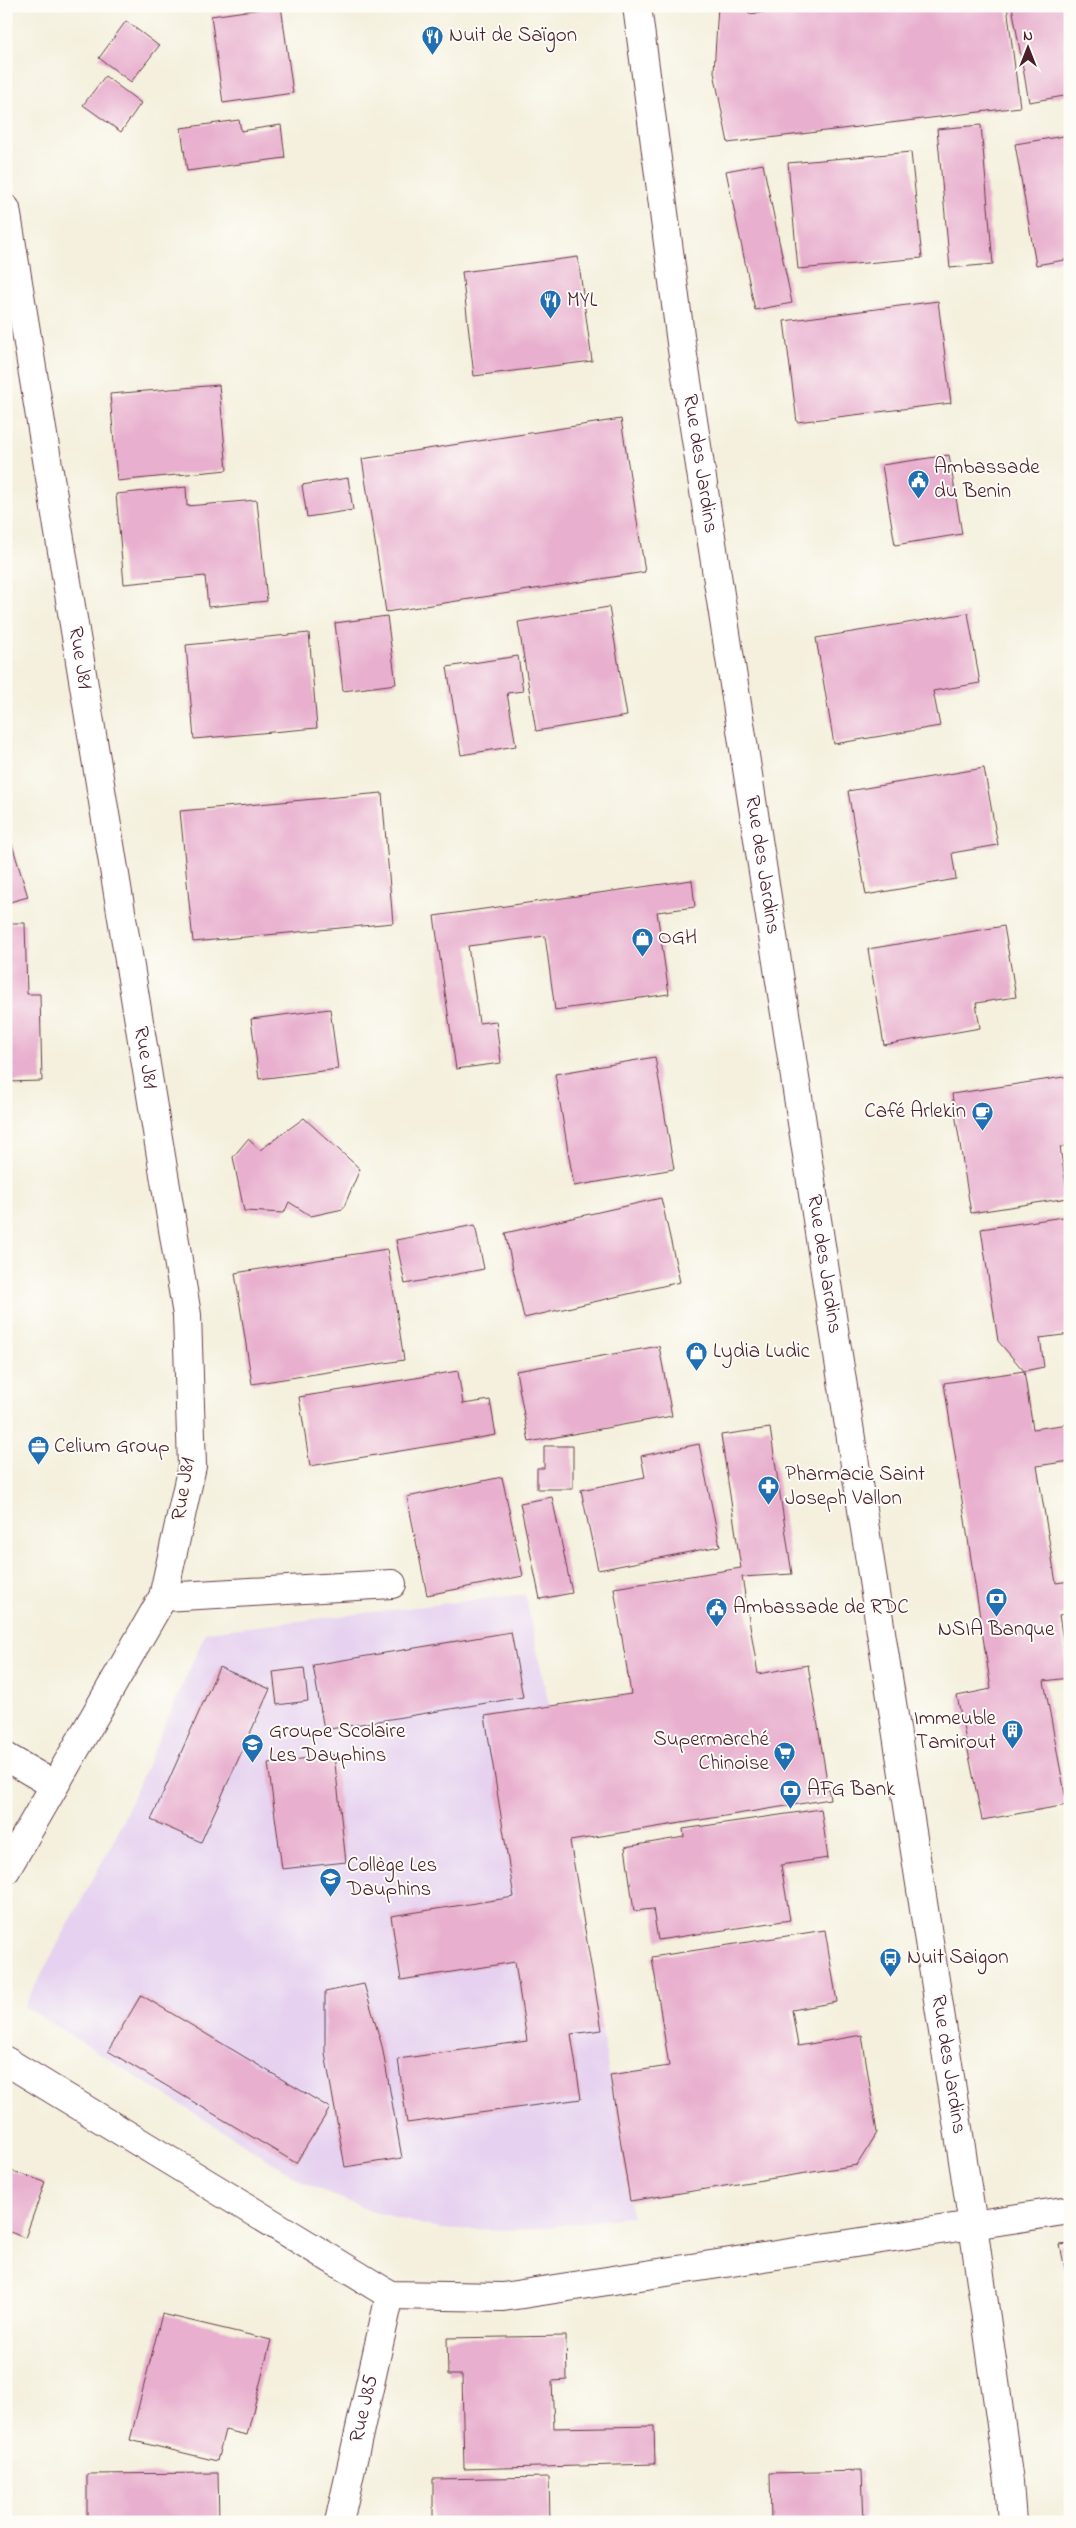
<svg xmlns="http://www.w3.org/2000/svg" width="1076" height="2528" viewBox="0 0 1076 2528" font-family="'Indie Flower',sans-serif">
	<rect width="100%" height="100%" fill="#fdfcf7"/>
	<filter id="ink" filterUnits="userSpaceOnUse"><feTurbulence type="fractalNoise" baseFrequency=".02" numOctaves="2"/><feDisplacementMap in="SourceGraphic" scale="10" xChannelSelector="R" yChannelSelector="G"/><feConvolveMatrix kernelMatrix="1 2 1 2 8 2 1 2 1" color-interpolation-filters="sRGB"/></filter>
	<filter id="wash" filterUnits="userSpaceOnUse"><feTurbulence type="fractalNoise" baseFrequency=".0096" numOctaves="4" result="noise"/><feDisplacementMap in="SourceGraphic" scale="20" xChannelSelector="R" yChannelSelector="G"/><feGaussianBlur stdDeviation="1.12" result="paint"/><feColorMatrix in="noise" values="0 0 0 0 0 0 0 0 0 0 0 0 0 0 0 0 0 1.4 0 .05"/><feComposite in="paint" operator="in"/></filter>
	<g filter="url(#wash)">
		<rect width="100%" height="100%" fill="#f4f0dd"/>
		<!-- built -->
		<path fill="#e6d2f0" d="M525,1594L549,1706L632,2216L524,2230L440,2229L370,2211L305,2183L24,2006L113,1842L206,1632Z"/>
		<g id="blocks">
			<!-- building -->
			<g fill="#e8afce">
				<path d="M281,6L293,93L223,103L211,16Z"/>
				<path d="M718,6H748L749,14L813,6H1007L1020,107L728,143L714,72Z"/>
				<path d="M1012,6H1070V95L1029,102Z"/>
				<path d="M126,21L159,46L131,82L99,58Z"/>
				<path d="M105,76L141,103L121,132L83,105Z"/>
				<path d="M239,120L241,131L281,125L285,158L187,171L181,128Z"/>
				<path d="M981,125L993,264L950,268L937,129Z"/>
				<path d="M1070,135V259L1036,265L1015,144Z"/>
				<path d="M911,152L922,258L798,269L788,163Z"/>
				<path d="M763,164L792,303L755,310L726,171Z"/>
				<path d="M578,257L592,361L474,376L462,272Z"/>
				<path d="M938,301L951,403L797,422L784,321Z"/>
				<path d="M219,385L227,470L117,481L110,394Z"/>
				<path d="M621,419L645,572L386,612L362,459Z"/>
				<path d="M949,455L962,534L895,545L882,465Z"/>
				<path d="M348,478L353,510L307,517L302,485Z"/>
				<path d="M186,487L187,506L257,500L267,601L208,607L205,576L124,584L116,494Z"/>
				<path d="M609,607L627,716L536,731L518,622Z"/>
				<path d="M968,613L980,683L933,691L940,726L834,744L816,638Z"/>
				<path d="M387,616L396,684L343,691L335,623Z"/>
				<path d="M309,633L317,728L194,739L186,645Z"/>
				<path d="M518,656L523,691L507,693L516,746L461,755L447,667Z"/>
				<path d="M984,768L998,845L952,853L956,879L866,895L848,791Z"/>
				<path d="M382,793L393,923L193,942L180,811Z"/>
				<path d="M6,825L28,897L6,903Z"/>
				<path d="M692,880L695,907L657,912L669,994L555,1010L545,936L468,946L479,1023L496,1021L501,1063L456,1069L434,916Z"/>
				<path d="M6,923H25L27,994H40L42,1081L6,1082Z"/>
				<path d="M1004,926L1016,997L976,1003L980,1028L884,1045L868,949Z"/>
				<path d="M330,1009L338,1069L259,1079L251,1019Z"/>
				<path d="M655,1057L674,1169L574,1186L555,1074Z"/>
				<path d="M1070,1076V1145L1060,1147L1068,1198L971,1213L952,1094Z"/>
				<path d="M304,1118L360,1169L343,1209L311,1216L289,1202L284,1213L244,1211L233,1157L248,1139L260,1150Z"/>
				<path d="M661,1198L680,1282L524,1318L505,1233Z"/>
				<path d="M1070,1216V1334L1040,1338L1044,1367L1024,1371L1033,1429L1069,1424L1070,1431V1461L1037,1466L1056,1583L1070,1581V1613L1059,1615L1069,1678L1044,1681L1067,1805L982,1820L957,1696L991,1689L944,1383L1024,1371L998,1341L981,1229Z"/>
				<path d="M475,1225L484,1269L405,1284L396,1240Z"/>
				<path d="M387,1249L404,1360L252,1384L235,1273Z"/>
				<path d="M659,1346L672,1416L529,1442L516,1371Z"/>
				<path d="M458,1371L463,1404L490,1400L496,1435L310,1466L299,1397Z"/>
				<path d="M770,1428L792,1574L742,1577L758,1674L808,1665L830,1799L570,1841L602,2030L571,2034L581,2099L407,2123L398,2059L527,2041L515,1962L401,1980L391,1916L514,1897L485,1716L631,1694L614,1588L741,1568L721,1435Z"/>
				<path d="M699,1444L720,1546L598,1570L581,1490L645,1477L641,1456Z"/>
				<path d="M544,1446H573V1489H537V1468H544Z"/>
				<path d="M502,1477L523,1576L427,1595L407,1497Z"/>
				<path d="M552,1497L572,1593L540,1599L520,1503Z"/>
				<path d="M511,1632L523,1697L324,1730L313,1665Z"/>
				<path d="M219,1667L270,1689L201,1842L151,1820Z"/>
				<path d="M304,1668L308,1701L277,1705L273,1672Z"/>
				<path d="M334,1755L346,1862L282,1869L268,1763Z"/>
				<path d="M821,1809L828,1858L781,1865L790,1920L658,1940L653,1909L634,1911L625,1847L684,1837L683,1829Z"/>
				<path d="M825,1930L837,2002L792,2010L798,2046L862,2035L877,2133L857,2165L630,2201L610,2075L669,2066L652,1957Z"/>
				<path d="M364,1984L382,2046L402,2158L345,2167L325,2053V1992Z"/>
				<path d="M141,1995L330,2108L296,2163L108,2051Z"/>
				<path d="M6,2169L45,2182L25,2238L10,2232L7,2241Z"/>
				<path d="M1070,2244V2289H1069L1060,2245Z"/>
				<path d="M162,2314L271,2340L247,2435L225,2430L217,2461L130,2440Z"/>
				<path d="M566,2336L567,2380L552,2381L554,2428L654,2426L655,2464L464,2469L462,2375H448L447,2338Z"/>
				<path d="M862,2471L864,2522H771L770,2473Z"/>
				<path d="M218,2473L219,2522H87V2474Z"/>
				<path d="M549,2477L550,2522H433V2479Z"/>
			</g>
		</g>
	</g>
	<g filter="url(#ink)">
		<use href="#blocks" fill-opacity="0" stroke="#643e46" stroke-width="1"/>
		<g fill="none" stroke-linecap="round" stroke-linejoin="round">
			<defs>
				<g id="street">
					<path id="s1" d="M6,209L187,1315L192,1466L163,1597L6,1870"/>
					<path d="M163,1597L392,1584"/>
					<path d="M6,1757L54,1785"/>
					<path d="M6,2061L390,2295L503,2297L1070,2210"/>
					<path id="s2" d="M339,2522L390,2295"/>
				</g>
				<g id="secondary">
					<path id="s3" d="M637,6L681,343L973,2225L1009,2482L1012,2522"/>
				</g>
			</defs>
			<!-- street casing -->
			<use href="#street" stroke="#643e46" stroke-width="30"/>
			<!-- secondary casing -->
			<use href="#secondary" stroke="#643e46" stroke-width="30"/>
			<!-- street -->
			<use href="#street" stroke="#fff" stroke-width="28"/>
			<!-- secondary -->
			<use href="#secondary" stroke="#fff" stroke-width="28"/>
		</g>
	</g>
	<!-- icons -->
	<defs>
		<symbol id="restaurant-pin" viewBox="-11 -11 22 30"><path d="M0 17L-7.5 6A9.5 9.5 0 1 1 7.5 6Z" fill="#1f6fb2" stroke="#fdfcf7"/><path d="M-5-6h1v4h1v-4h1v4h1v-4h1v5L-1.5 .5V6h-2V.5L-5-1ZM5-6V6H3V1.5H1.5Q1.5-4 5-6Z" fill="#fff"/></symbol>
		<symbol id="civic-pin" viewBox="-11 -11 22 30"><path d="M0 17L-7.5 6A9.5 9.5 0 1 1 7.5 6Z" fill="#1f6fb2" stroke="#fdfcf7"/><path d="M-.6-6.5H3V-4.5H.6V-3L4-1V1h2V6H-6V1h2V-1L-.6-3ZM-1.2 2.5V6h2.4V2.5Z" fill="#fff"/></symbol>
		<symbol id="shop-pin" viewBox="-11 -11 22 30"><path d="M0 17L-7.5 6A9.5 9.5 0 1 1 7.5 6Z" fill="#1f6fb2" stroke="#fdfcf7"/><path d="M-5-2.5h2.3a2.7 3.5 0 0 1 5.4 0H5L5.5 6h-11ZM-1.5-2.5h3a1.5 2.3 0 0 0-3 0Z" fill="#fff"/></symbol>
		<symbol id="cafe-pin" viewBox="-11 -11 22 30"><path d="M0 17L-7.5 6A9.5 9.5 0 1 1 7.5 6Z" fill="#1f6fb2" stroke="#fdfcf7"/><path d="M-5.5-4.5H6V0H3Q3 3.5 0 3.5H-2.5Q-5.5 3.5-5.5 0ZM3-3.2v2h1.7v-2ZM-6 4.5H4V6H-6Z" fill="#fff"/></symbol>
		<symbol id="office-pin" viewBox="-11 -11 22 30"><path d="M0 17L-7.5 6A9.5 9.5 0 1 1 7.5 6Z" fill="#1f6fb2" stroke="#fdfcf7"/><path d="M-6-3h4V-5.5h4V-3h4V5H-6ZM-1-4.5V-3h2v-1.5ZM-6 0V1H6V0Z" fill="#fff"/></symbol>
		<symbol id="pharmacy-pin" viewBox="-11 -11 22 30"><path d="M0 17L-7.5 6A9.5 9.5 0 1 1 7.5 6Z" fill="#1f6fb2" stroke="#fdfcf7"/><path d="M-2-6h4v4h4v4h-4v4h-4v-4h-4v-4h4Z" fill="#fff"/></symbol>
		<symbol id="bank-pin" viewBox="-11 -11 22 30"><path d="M0 17L-7.5 6A9.5 9.5 0 1 1 7.5 6Z" fill="#1f6fb2" stroke="#fdfcf7"/><path d="M-6-4H6V4H-6ZM0-2.3a2.3 2.3 0 1 0 0 4.6a2.3 2.3 0 1 0 0-4.6Z" fill="#fff"/></symbol>
		<symbol id="building-pin" viewBox="-11 -11 22 30"><path d="M0 17L-7.5 6A9.5 9.5 0 1 1 7.5 6Z" fill="#1f6fb2" stroke="#fdfcf7"/><path d="M-4-6H4V6H1V3H-1V6H-4ZM-2.5-4.3h1.7v1.8h-1.7ZM.8-4.3h1.7v1.8H.8ZM-2.5-1h1.7V.8h-1.7ZM.8-1h1.7V.8H.8Z" fill="#fff"/></symbol>
		<symbol id="school-pin" viewBox="-11 -11 22 30"><path d="M0 17L-7.5 6A9.5 9.5 0 1 1 7.5 6Z" fill="#1f6fb2" stroke="#fdfcf7"/><path d="M0-5L7-2L0 1L-7-2ZM-4 1L0 2.5L4 1V4Q0 6-4 4Z" fill="#fff"/></symbol>
		<symbol id="supermarket-pin" viewBox="-11 -11 22 30"><path d="M0 17L-7.5 6A9.5 9.5 0 1 1 7.5 6Z" fill="#1f6fb2" stroke="#fdfcf7"/><path d="M-6-5.5h2.5l.6 2H6L4.5 2H-2.5L-4.4-4H-6ZM-1.5 3.2a1.3 1.3 0 1 0 .1 0ZM3 3.2a1.3 1.3 0 1 0 .1 0Z" fill="#fff"/></symbol>
		<symbol id="bus-pin" viewBox="-11 -11 22 30"><path d="M0 17L-7.5 6A9.5 9.5 0 1 1 7.5 6Z" fill="#1f6fb2" stroke="#fdfcf7"/><path d="M-5-6H5V4H4V6H2V4H-2V6H-4V4H-5ZM-3.5-4V0h7V-4ZM-3.5 1.2v1.5H-2V1.2ZM2 1.2v1.5H3.5V1.2Z" fill="#fff"/></symbol>
	</defs>
	<g fill-rule="evenodd">
		<use href="#restaurant-pin" x="420" y="24" width="25" height="34"/>
		<use href="#restaurant-pin" x="538" y="288" width="25" height="34"/>
		<use href="#civic-pin" x="906" y="468" width="25" height="34"/>
		<use href="#shop-pin" x="630" y="926" width="25" height="34"/>
		<use href="#cafe-pin" x="970" y="1100" width="25" height="34"/>
		<use href="#shop-pin" x="684" y="1340" width="25" height="34"/>
		<use href="#office-pin" x="26" y="1434" width="25" height="34"/>
		<use href="#pharmacy-pin" x="756" y="1474" width="25" height="34"/>
		<use href="#bank-pin" x="984" y="1586" width="25" height="34"/>
		<use href="#civic-pin" x="704" y="1596" width="25" height="34"/>
		<use href="#building-pin" x="1000" y="1718" width="25" height="34"/>
		<use href="#school-pin" x="240" y="1732" width="25" height="34"/>
		<use href="#supermarket-pin" x="772" y="1740" width="25" height="34"/>
		<use href="#bank-pin" x="778" y="1778" width="25" height="34"/>
		<use href="#school-pin" x="318" y="1866" width="25" height="34"/>
		<use href="#bus-pin" x="878" y="1946" width="25" height="34"/>
	</g>
	<g text-anchor="middle" dominant-baseline="central" stroke-width="4" stroke-linejoin="round" paint-order="stroke">
		<!-- poi labels -->
		<g font-size="21" fill="#4a1f2b" stroke="#fdfcf7" text-anchor="start">
			<text x="449" y="36">Nuit de Saïgon</text>
			<text x="567" y="301">MYL</text>
			<text x="934" y="468">Ambassade<tspan x="934" dy="24">du Benin</tspan></text>
			<text x="658" y="938">OGH</text>
			<text x="966" y="1112" text-anchor="end">Café Arlekin</text>
			<text x="713" y="1352">Lydia Ludic</text>
			<text x="54" y="1447">Celium Group</text>
			<text x="785" y="1475">Pharmacie Saint<tspan x="785" dy="24">Joseph Vallon</tspan></text>
			<text x="733" y="1608">Ambassade de RDC</text>
			<text x="996" y="1630" text-anchor="middle">NSIA Banque</text>
			<text x="996" y="1719" text-anchor="end">Immeuble<tspan x="996" dy="24">Tamirout</tspan></text>
			<text x="269" y="1732">Groupe Scolaire<tspan x="269" dy="24">Les Dauphins</tspan></text>
			<text x="769" y="1740" text-anchor="end">Supermarché<tspan x="769" dy="24">Chinoise</tspan></text>
			<text x="807" y="1790">AFG Bank</text>
			<text x="347" y="1866">Collège Les<tspan x="347" dy="24">Dauphins</tspan></text>
			<text x="907" y="1958">Nuit Saigon</text>
		</g>
		<!-- street labels -->
		<g font-size="21" fill="#4a1f2b" stroke="#fdfcf7">
			<text stroke="none"><textPath href="#s3" startOffset="462">Rue des Jardins</textPath></text>
			<text stroke="none"><textPath href="#s1" startOffset="455">Rue J81</textPath></text>
			<text stroke="none"><textPath href="#s3" startOffset="868">Rue des Jardins</textPath></text>
			<text stroke="none"><textPath href="#s1" startOffset="860">Rue J81</textPath></text>
			<text stroke="none"><textPath href="#s3" startOffset="1272">Rue des Jardins</textPath></text>
			<text transform="translate(184 1489) rotate(-81)">Rue J81</text>
			<text stroke="none"><textPath href="#s3" startOffset="2082">Rue des Jardins</textPath></text>
			<text stroke="none"><textPath href="#s2" startOffset="116">Rue J85</textPath></text>
		</g>
	</g>
	<!-- margin -->
	<rect width="1076" height="2528" fill="none" stroke="#fdfcf7" stroke-width="25"/>
	<!-- north arrow -->
	<g transform="translate(1028 48)" stroke="#fdfcf7" stroke-width="4" paint-order="stroke">
	<path d="M0-4L9 19L0 12L-9 19Z" fill="#4a1f2b"/>
	<text y="-8" font-size="14" font-weight="bold" text-anchor="middle" fill="#4a1f2b">N</text>
	</g>
</svg>
